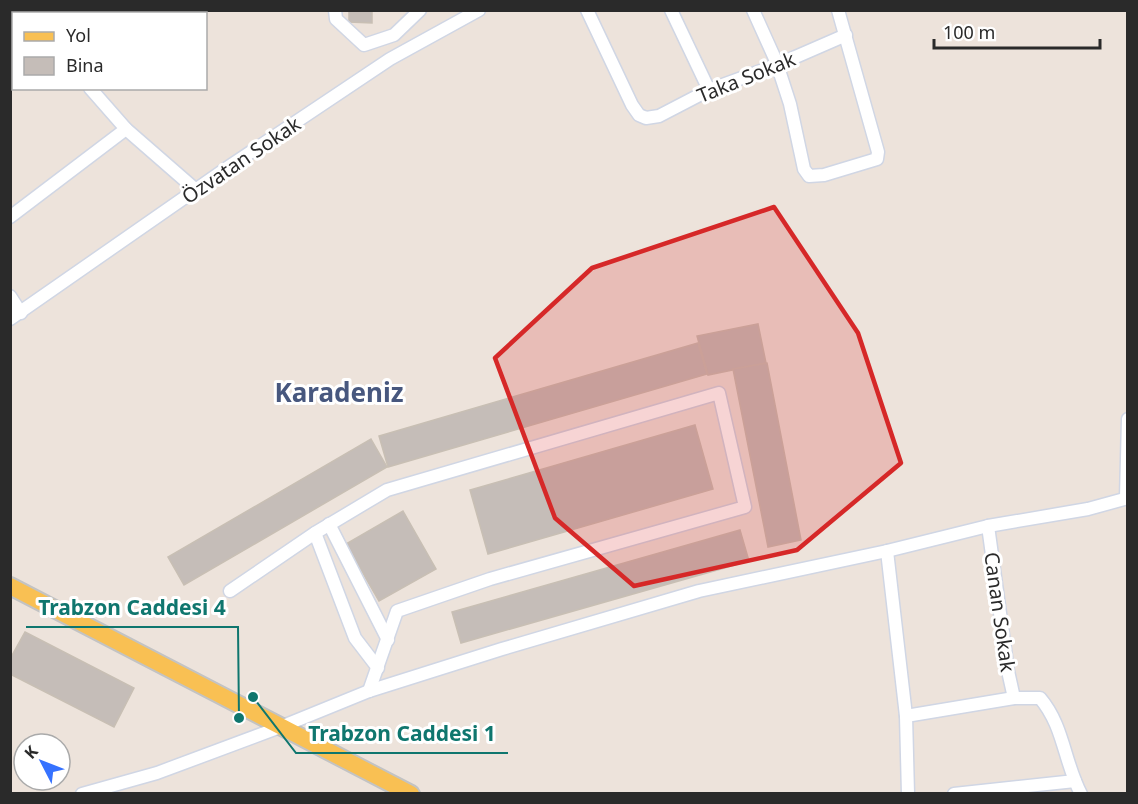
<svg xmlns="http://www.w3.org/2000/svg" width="1138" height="804" viewBox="0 0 1138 804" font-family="'Noto Sans',sans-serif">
	<rect width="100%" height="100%" fill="#ede3db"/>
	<!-- building -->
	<g fill="#c5bdb8" stroke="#c8bfb4" stroke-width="1.5">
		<path d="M349,10H372V23L349,22Z"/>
		<path d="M758,324L766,363L708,375L697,336Z"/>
		<path d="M698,343L707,374L388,467L379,436Z"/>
		<path d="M767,363L801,540L768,547L733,369Z"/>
		<path d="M695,425L713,489L488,554L470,490Z"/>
		<path d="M371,439L387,467L184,585L168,557Z"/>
		<path d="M403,511L436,569L379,601L346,544Z"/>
		<path d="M740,530L749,561L461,643L452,612Z"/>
		<path d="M25,632L134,688L114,727L10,674V659Z"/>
	</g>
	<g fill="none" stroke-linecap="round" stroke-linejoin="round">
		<defs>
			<g id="minor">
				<path d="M335,10L336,19L364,45L394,35L420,10"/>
				<path d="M587,10L632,105L639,115L646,118L659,116L709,90L777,65L846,35"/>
				<path d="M671,10L709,90"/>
				<path d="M753,10L776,61L790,104L804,169L809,176L824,175L877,159L878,152L838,10"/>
				<path d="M10,29L14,27"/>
				<path d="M90,88L126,129L196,190"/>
				<path d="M10,217L126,129"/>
				<path d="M10,296L21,313"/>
				<path d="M10,319L227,168L390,59L479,10"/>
				<path d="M1126,498L1128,419"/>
				<path d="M329,524L388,640"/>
				<path d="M988,526L1008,671L1014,698"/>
				<path d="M315,533L355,638L378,668"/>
				<path d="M887,551L906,716L908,794"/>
				<path d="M230,591L315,533L387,490L719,393L745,507L490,579L397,611L369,691"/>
				<path d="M906,716L1014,698H1040C1064,726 1064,762 1081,794"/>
				<path d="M82,794L157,773L283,726L369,691L502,649L699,591L887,551L988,526L1088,509L1128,498"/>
				<path d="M954,794L1075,781"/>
			</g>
			<path id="major" d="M10,586L411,794"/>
		</defs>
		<!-- minor casing -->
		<use href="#minor" stroke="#d0d6e4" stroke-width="15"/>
		<!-- major casing -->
		<use href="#major" stroke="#c3c3c3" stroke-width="20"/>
		<!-- minor -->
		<use href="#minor" stroke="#fff" stroke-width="12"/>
		<!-- major -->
		<use href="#major" stroke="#f9c053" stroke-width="16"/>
	</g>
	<!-- marked area -->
	<path fill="#d62828" fill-opacity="0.2" stroke="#d62828" stroke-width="4.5" stroke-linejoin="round" d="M774,207L858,333L901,463L797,550L634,586L555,518L495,358L592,268Z"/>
	<g text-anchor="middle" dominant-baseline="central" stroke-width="6" stroke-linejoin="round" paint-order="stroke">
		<!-- street labels -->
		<g font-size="20" fill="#2a2a2a" stroke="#fff">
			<text transform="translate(746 77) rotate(-22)">Taka Sokak</text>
			<text transform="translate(241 160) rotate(-34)">Özvatan Sokak</text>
			<text transform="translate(1000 612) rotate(82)">Canan Sokak</text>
		</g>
		<!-- district labels -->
		<g font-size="26" font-weight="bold" fill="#47577e" stroke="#fff">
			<text x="339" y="392">Karadeniz</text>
		</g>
	</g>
	<!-- callouts -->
	<path fill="none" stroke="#0f766e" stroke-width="2" d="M239 718L238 627H26M253 697L296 753H508"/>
	<g fill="#0f766e" stroke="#fff" stroke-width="2">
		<circle cx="239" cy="718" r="6"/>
		<circle cx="253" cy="697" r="6"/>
	</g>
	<g font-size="21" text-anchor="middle" font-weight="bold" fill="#0f766e" stroke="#fff" stroke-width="6" stroke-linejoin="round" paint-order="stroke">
		<text x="132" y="615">Trabzon Caddesi 4</text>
		<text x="402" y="741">Trabzon Caddesi 1</text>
	</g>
	<!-- border -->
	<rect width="1138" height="804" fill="none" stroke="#2a2a2a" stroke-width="24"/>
	<!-- legend -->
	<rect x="12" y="12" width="195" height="78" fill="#ffffff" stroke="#aaaaaa" stroke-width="1.5"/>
	<rect x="24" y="32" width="30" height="9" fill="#f9c053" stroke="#aaaaaa" stroke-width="1.5"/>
	<text x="66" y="42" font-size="18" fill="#2a2a2a">Yol</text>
	<rect x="24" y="57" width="30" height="18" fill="#c5bdb8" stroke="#aaaaaa" stroke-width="1.5"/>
	<text x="66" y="72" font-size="18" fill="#2a2a2a">Bina</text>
	<!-- north arrow -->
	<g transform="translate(42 762) rotate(312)"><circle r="28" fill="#ffffff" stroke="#aaaaaa" stroke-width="1.5"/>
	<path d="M0-4.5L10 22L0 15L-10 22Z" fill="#3672ff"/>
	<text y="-9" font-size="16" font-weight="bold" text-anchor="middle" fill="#2a2a2a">K</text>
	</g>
	<!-- scale -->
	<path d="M934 39v9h166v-9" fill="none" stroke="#2a2a2a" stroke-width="3"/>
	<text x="943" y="39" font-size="18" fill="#2a2a2a" stroke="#ffffff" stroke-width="4.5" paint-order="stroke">100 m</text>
</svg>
